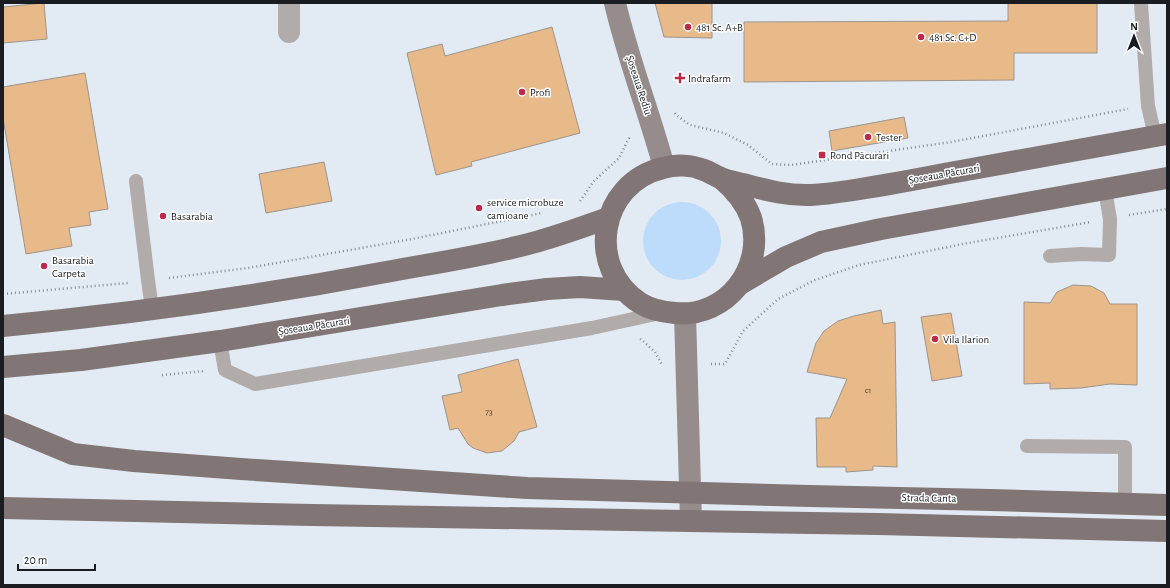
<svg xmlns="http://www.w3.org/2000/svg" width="1170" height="588" viewBox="0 0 1170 588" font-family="'Alegreya Sans',sans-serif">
	<rect width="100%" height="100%" fill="#e2ebf4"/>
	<!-- green -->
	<circle fill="#bddbfa" cx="682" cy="241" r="39"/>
	<!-- building -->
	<g fill="#e8b989" stroke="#9d948c">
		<path d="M44,3L47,39L3,43V7Z"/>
		<path d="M655,3H712V38L664,37Z"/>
		<path d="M1008,3H1097V53H1014V80L744,82V22L1008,21Z"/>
		<path d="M552,27L580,133L471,162L472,166L436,175L407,53L442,44L445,56Z"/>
		<path d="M85,73L108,209L89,212L91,225L69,228L72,246L26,254L3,118V87Z"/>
		<path d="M904,117L908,138L832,151L829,131Z"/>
		<path d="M324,162L332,201L266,213L259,174Z"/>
		<path d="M1073,285L1091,286L1104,293L1110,304H1137V385L1110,384L1081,388L1050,389V383L1024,384V302L1050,303L1057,292Z"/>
		<path d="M881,310L883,324L895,322L897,467L873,466V470L846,472V467H817L816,418H830L847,379L807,372L816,343L824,331L838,321L854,316Z"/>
		<path d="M951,313L962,376L932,381L921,317Z"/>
		<path d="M518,359L537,427L519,432L514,441L502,451L487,453L473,448L468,444L458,428L450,430L442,396L462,392L458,375Z"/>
	</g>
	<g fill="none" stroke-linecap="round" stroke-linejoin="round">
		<!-- path -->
		<g stroke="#83898f" stroke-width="2.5" stroke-dasharray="1 3" stroke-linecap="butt">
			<path d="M675,113L676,115L690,125L724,133L748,145L772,164L791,165L951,142L1128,109"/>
			<path d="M580,201L594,181L619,158L629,138L628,136"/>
			<path d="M1129,215L1167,209"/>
			<path d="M169,278L248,268L412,239L542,213"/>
			<path d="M3,294L128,283"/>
			<path d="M640,339L642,340L655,352L662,365"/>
			<path d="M711,364H725L743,331L778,299L815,280L859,265L968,243L1091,222"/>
			<path d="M162,375L205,371"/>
		</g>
		<!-- lane -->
		<g stroke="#b1abaa" stroke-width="14">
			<path d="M1141,3L1148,106L1155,136"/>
			<path d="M136,181L148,280L152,309"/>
			<path d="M1050,256L1081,254L1109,255L1110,219L1105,190"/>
			<path d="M220,341L225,370L255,384L592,328L660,313"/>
			<path d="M1027,446L1125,447V504"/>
		</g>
		<!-- street -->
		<path stroke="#b1abaa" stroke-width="22" d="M289,32V3"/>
		<!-- secondary -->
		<g stroke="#958c8b" stroke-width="22">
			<path d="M615,3C628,59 649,112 664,167"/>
			<path d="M685,314L691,521"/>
		</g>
		<!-- primary -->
		<g stroke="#817675" stroke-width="22">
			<path d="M721,178C734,189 745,201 751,218C766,267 727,318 675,313C663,312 651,310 640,303C585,268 599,183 663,168C676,164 692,165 704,170C710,172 715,176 721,178C728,181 736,182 743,184C766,190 787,196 811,195C830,194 848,191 866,188C892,184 918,179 944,174C1018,161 1093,147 1167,134"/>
			<path d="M740,284L786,257L821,242L881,229L1167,178"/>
			<path d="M3,326C131,314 259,296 386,272C434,263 484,256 532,243C558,236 583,227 608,218"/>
			<path d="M3,367L81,360L220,341L502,295L547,289L580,287L624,290"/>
			<path d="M3,425L73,454L134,461L241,469L527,488L810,496L990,500L1167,505"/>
			<path d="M3,508L312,515L878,524L1167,531"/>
		</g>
	</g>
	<!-- markers -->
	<g fill="#bb2a4a" stroke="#fff" stroke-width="1.5">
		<circle cx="688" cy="27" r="4"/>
		<circle cx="921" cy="37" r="4"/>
		<path d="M678 72h4v4h4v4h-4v4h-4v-4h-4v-4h4z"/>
		<circle cx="522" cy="92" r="4"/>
		<circle cx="868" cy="137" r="4"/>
		<rect x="818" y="151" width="8" height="8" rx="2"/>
		<circle cx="479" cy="208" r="4"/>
		<circle cx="163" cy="216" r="4"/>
		<circle cx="44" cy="266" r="4"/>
		<circle cx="935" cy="339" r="4"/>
	</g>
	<g text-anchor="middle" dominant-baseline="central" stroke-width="3" stroke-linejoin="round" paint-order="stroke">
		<!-- number labels -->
		<g font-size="9" fill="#4d433a">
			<text x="868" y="390">c1</text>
			<text x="489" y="412">73</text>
		</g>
		<!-- poi labels -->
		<g font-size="11" fill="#191c20" stroke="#fff" text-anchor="start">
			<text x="696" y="27">481 Sc. A+B</text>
			<text x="929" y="37">481 Sc. C+D</text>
			<text x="688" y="78">Indrafarm</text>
			<text x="530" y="92">Profi</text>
			<text x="876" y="137">Tester</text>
			<text x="830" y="155">Rond Păcurari</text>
			<text x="487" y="202">service microbuze<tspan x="487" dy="13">camioane</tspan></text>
			<text x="171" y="216">Basarabia</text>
			<text x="52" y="260">Basarabia<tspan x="52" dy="13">Carpeta</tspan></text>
			<text x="943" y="339">Vila Ilarion</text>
		</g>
		<!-- street labels -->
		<g font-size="11" fill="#191c20" stroke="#fff">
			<text transform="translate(639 85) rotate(72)">Șoseaua Rediu</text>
			<text transform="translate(944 174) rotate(-10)">Șoseaua Păcurari</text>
			<text transform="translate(314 326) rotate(-9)">Șoseaua Păcurari</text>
			<text transform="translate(929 498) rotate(1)">Strada Canta</text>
		</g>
	</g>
	<!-- border -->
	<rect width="1170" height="588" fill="none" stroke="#191c20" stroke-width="8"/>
	<!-- north arrow -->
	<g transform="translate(1134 36)" stroke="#ffffff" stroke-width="3" paint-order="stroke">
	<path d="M0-3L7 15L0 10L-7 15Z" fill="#191c20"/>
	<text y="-6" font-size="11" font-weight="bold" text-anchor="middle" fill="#191c20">N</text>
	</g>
	<!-- scale -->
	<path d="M18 564v6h77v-6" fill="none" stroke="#191c20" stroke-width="2"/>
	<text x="24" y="564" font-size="12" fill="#191c20" stroke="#ffffff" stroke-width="3" paint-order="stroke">20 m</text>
</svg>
